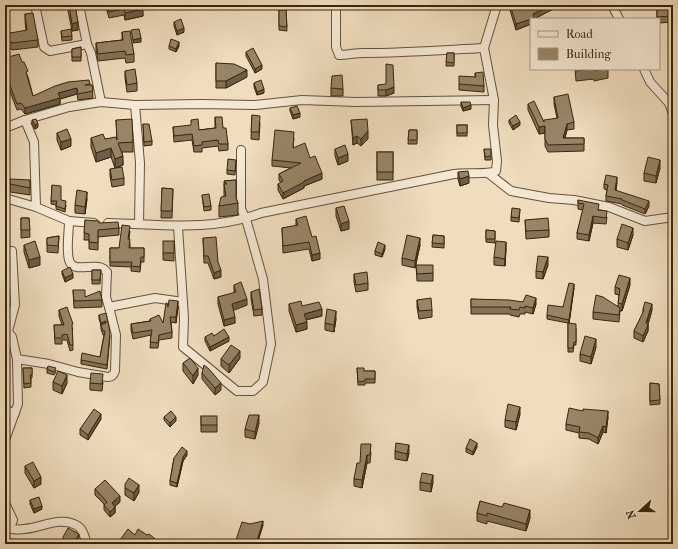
<svg xmlns="http://www.w3.org/2000/svg" width="678" height="549" viewBox="0 0 678 549" font-family="'IM FELL French Canon',serif">
	<rect width="100%" height="100%" fill="#efddbe"/>
	<filter id="stains"><feTurbulence type="fractalNoise" baseFrequency=".005" numOctaves="4"/><feColorMatrix values="0 0 0 0 .2 0 0 0 0 .09 0 0 0 0 .02 0 0 0 .5 -.17"/></filter>
	<radialGradient id="worn" r=".72"><stop offset=".6" stop-color="#630" stop-opacity="0"/><stop offset="1" stop-color="#630" stop-opacity=".3"/></radialGradient>
	<g fill="none" stroke-linecap="round" stroke-linejoin="round">
		<defs>
			<g id="street">
				<path d="M5,5H7"/>
				<path d="M35,5L44,47L50,51L87,44L91,53L101,102"/>
				<path d="M79,5L87,44"/>
				<path d="M336,5V47L339,55C347,55 355,53 364,53C404,53 444,50 484,48"/>
				<path d="M612,5L619,19"/>
				<path d="M644,69L650,82L669,103L673,114"/>
				<path d="M135,105L140,163L139,224"/>
				<path d="M25,120L34,142L36,207"/>
				<path d="M5,128L25,120L69,107L101,102L135,105L201,104L255,105L302,100L356,102L494,100"/>
				<path d="M488,173L511,191L549,198L574,200L609,207L645,221L673,217"/>
				<path d="M5,198L36,207L69,221L94,223"/>
				<path d="M69,221C69,233 66,248 69,260C73,276 98,259 107,272L106,297L109,307L155,298L183,302"/>
				<path d="M108,223C159,224 212,232 261,213L454,174C465,172 488,175 496,171L497,161L493,125L494,100L484,48L497,5"/>
				<path d="M178,227L184,318L183,347L237,391H253L263,382L271,344L263,279L246,219L241,209V150"/>
				<path d="M5,328L12,337L17,359L18,404L5,440"/>
				<path d="M8,331L15,305L12,251"/>
				<path d="M17,359L49,364L78,372L108,377C112,377 114,374 115,371L116,335L109,307"/>
				<path d="M5,410L15,413"/>
				<path d="M5,503L13,520L12,523L5,533"/>
				<path d="M9,529C14,529 19,530 24,529C41,528 60,516 76,525C83,528 85,538 87,544"/>
			</g>
		</defs>
		<!-- street casing -->
		<use href="#street" stroke="#665337" stroke-width="10"/>
		<!-- street -->
		<use href="#street" stroke="#f5e9d5" stroke-width="8"/>
	</g>
	<!-- wall -->
	<g fill="#837259" stroke="#39250a">
		<path d="M67,5H75L78,30L72,31Z"/>
		<path d="M107,5H142L143,16L125,20L124,15L109,18L107,11Z"/>
		<rect x="213" y="5" width="16" height="3"/>
		<path d="M509,5H520L521,9L530,5H561L534,19H531V24L516,30L509,7Z"/>
		<path d="M663,5H673V31H672V22L659,23V19H657V10L663,9Z"/>
		<path d="M279,10H286L287,31L279,30Z"/>
		<path d="M25,14L38,40V47L12,50V49H5V34L26,31L25,21Z"/>
		<path d="M174,22L184,32L177,35L174,26Z"/>
		<path d="M61,31L72,36V40L62,41Z"/>
		<path d="M122,32L134,54V62L126,63L125,58L98,61L96,50V43L122,40Z"/>
		<path d="M169,46H179L176,52L169,49Z"/>
		<path d="M81,47V61H72V49Z"/>
		<path d="M246,52L262,69L255,73L246,56Z"/>
		<path d="M447,53H454V66H446Z"/>
		<path d="M5,58L22,62L28,77L33,96L90,85H92L93,98L78,100L77,94L60,99V104L25,114L21,109L17,110L9,89H5V76H6Z"/>
		<path d="M216,63L247,77L226,88H216Z"/>
		<path d="M575,69H608V78L594,81V79L576,81Z"/>
		<path d="M125,71L137,83V91L127,92L125,78Z"/>
		<path d="M475,73L484,86V92L459,90V84L475,77Z"/>
		<path d="M254,83L264,93L257,95L254,87Z"/>
		<path d="M378,85L394,93L386,96H378Z"/>
		<path d="M331,88L343,89V96H331Z"/>
		<path d="M554,97L574,122V129L567,130L565,138H584V151L548,152L545,146V133L539,134L528,110V104L544,122L557,118L554,104Z"/>
		<path d="M461,102L471,109L463,111L461,106Z"/>
		<path d="M290,108L300,117L293,119L290,111Z"/>
		<path d="M252,115L260,123L259,140L251,139Z"/>
		<path d="M215,117L223,128L228,144V150L219,151L218,146L202,148V152H194L192,140L174,142L173,127L199,130L215,128Z"/>
		<path d="M32,120L38,127L35,129L32,124Z"/>
		<path d="M116,120L133,142V152H122L123,165L115,168L111,157L96,162L91,147V138L105,139L117,138Z"/>
		<path d="M351,120L368,139L361,146L357,143L353,145Z"/>
		<path d="M509,120L520,125L513,130L509,123Z"/>
		<path d="M143,124L152,141V145L144,146Z"/>
		<rect x="457" y="125" width="10" height="11"/>
		<path d="M409,130H417V144H408Z"/>
		<path d="M57,133L71,146L61,150L57,140Z"/>
		<path d="M294,138L293,147L310,158L322,179L304,186V188L283,199L278,190V184L281,183L279,180V174L291,168L272,166V160Z"/>
		<path d="M335,149L348,161L338,165L335,156Z"/>
		<path d="M484,149L491,156V160H485Z"/>
		<rect x="377" y="152" width="16" height="28"/>
		<path d="M236,160L235,175L227,174V170Z"/>
		<path d="M660,168L656,183L644,181V173Z"/>
		<path d="M110,169L124,178V185L112,187L110,176Z"/>
		<path d="M458,172L469,183L460,186L458,179Z"/>
		<path d="M30,180V195L10,192V184Z"/>
		<path d="M236,180V198L238,203V215L219,217V206L224,196V181Z"/>
		<path d="M617,182L616,191L649,206L645,214L622,205V204L606,201V196L607,190L604,189V184Z"/>
		<path d="M52,185L61,200L66,205L65,212L56,209V205L51,204Z"/>
		<path d="M162,188L173,189L172,218H161Z"/>
		<path d="M202,195L211,206V210L204,211Z"/>
		<path d="M87,199L85,214L75,213V205Z"/>
		<path d="M578,200L599,210L607,217L606,224L593,223L589,241L577,239V233L583,210L578,209Z"/>
		<path d="M336,208L349,229L341,231L336,216Z"/>
		<path d="M520,209L519,222L511,221V217Z"/>
		<path d="M21,218H29L30,237L21,238Z"/>
		<path d="M296,219L312,237L320,259L312,261L309,249L283,253L282,228L296,226Z"/>
		<path d="M85,220L99,223L119,228V235L98,237V250L89,249V240H84Z"/>
		<path d="M525,220L549,230V237L526,239Z"/>
		<path d="M486,230L495,231V243L486,242Z"/>
		<path d="M130,231L129,239L130,244V248H144V262H141L140,272L131,271V267L110,266V248H119Z"/>
		<path d="M433,235L444,236V248L432,247Z"/>
		<path d="M633,235L628,250L617,247V239Z"/>
		<path d="M59,236L58,253L47,252V238Z"/>
		<path d="M203,238L221,277L214,279L208,263H204Z"/>
		<path d="M174,241V261L163,260V253Z"/>
		<path d="M24,245L40,265L29,268L24,252Z"/>
		<path d="M420,245L415,268L402,265V258Z"/>
		<path d="M385,249L382,257L375,255V251Z"/>
		<path d="M506,249L505,266L494,265V257Z"/>
		<path d="M416,265L433,273V281H417Z"/>
		<path d="M548,265L543,279L536,278V271Z"/>
		<path d="M92,270H101L100,284H92Z"/>
		<path d="M62,271L73,278L65,282L62,274Z"/>
		<path d="M354,274L368,283V290L356,292L354,282Z"/>
		<path d="M5,285L9,304L8,311H5Z"/>
		<path d="M234,285L247,305L233,310L235,323L224,326L218,304V297L234,293Z"/>
		<path d="M630,285L622,311H620L619,322L593,319V312L618,306L619,295L615,294V287Z"/>
		<path d="M574,288L569,323L576,328V345H574L573,352H568V323L547,319V315L563,307Z"/>
		<path d="M73,290L85,297L102,300V307L74,308Z"/>
		<path d="M251,292L262,309V315L254,316L251,299Z"/>
		<path d="M471,299L536,304L533,314L525,312V314H520L519,317L510,315V314H471Z"/>
		<path d="M417,300L432,310V317L419,319L417,307Z"/>
		<path d="M289,304L302,306L322,316L306,320L307,329L296,332L289,311Z"/>
		<path d="M168,307H178L176,323L171,322L172,332V338L159,340L158,348H150L151,335L133,339L131,330V324L150,321V319L163,323Z"/>
		<path d="M643,309L652,310L648,324V331L643,342L634,338V331L643,313Z"/>
		<path d="M59,310L73,329L72,330L73,350L70,351L67,340H62V344H55L54,325H62L59,316Z"/>
		<path d="M99,315L110,336L107,369L81,364V360L100,357L104,335H103L101,329V325L99,319Z"/>
		<path d="M336,319L334,332L325,330V323Z"/>
		<path d="M5,334L8,335L7,353L5,352Z"/>
		<path d="M214,336L229,341L210,351L205,341V337Z"/>
		<path d="M596,347L591,364L580,361V354Z"/>
		<path d="M240,358L229,373L221,366V359Z"/>
		<path d="M183,363L198,375L193,384L183,371Z"/>
		<path d="M23,368H32V378H31V387L24,388Z"/>
		<path d="M357,368L364,371H375V383H365V385H358Z"/>
		<path d="M47,369L56,372L54,375L47,373Z"/>
		<path d="M202,373L221,390L215,395L202,379Z"/>
		<path d="M5,379H9L8,394H5Z"/>
		<path d="M53,382L67,383L62,394L53,390Z"/>
		<path d="M103,382L102,391L90,390V383Z"/>
		<path d="M650,383L659,384L660,404L650,405Z"/>
		<path d="M520,414L516,430L505,427V420Z"/>
		<path d="M201,416L217,425V432H201Z"/>
		<path d="M164,417L176,421L170,427L164,420Z"/>
		<path d="M608,417L606,433L603,432L598,444L589,439L579,438V433L566,430V424Z"/>
		<path d="M101,419L88,440L80,435V429Z"/>
		<path d="M259,423L255,439L245,437V429Z"/>
		<path d="M477,447L473,455L466,452V448Z"/>
		<path d="M395,451L409,453L407,461L395,459Z"/>
		<path d="M371,452L370,463H367L362,488L354,486V479L360,463Z"/>
		<path d="M187,455L183,461L177,487L170,485V481L174,458Z"/>
		<path d="M25,466L41,484L34,488L25,473Z"/>
		<path d="M420,482H433L431,492L420,490Z"/>
		<path d="M125,488L139,492L134,501L125,495Z"/>
		<path d="M95,489L120,502L115,506V513L110,517L104,510V504L95,495Z"/>
		<path d="M30,500L42,509L34,513L30,504Z"/>
		<path d="M480,501L530,518L526,531L487,521V524L477,521V513Z"/>
		<path d="M250,524L263,525L257,544H236V540Z"/>
	</g>
	<!-- shaded-wall -->
	<g fill="#6a5d49" stroke="#39250a">
		<path d="M551,5H561L534,19H531L533,14Z"/>
		<path d="M143,9V16L125,20V13Z"/>
		<path d="M531,19V24L516,30V24Z"/>
		<path d="M78,22V30L72,31V24Z"/>
		<path d="M184,28V32L177,35V31Z"/>
		<path d="M141,38V42L133,43V40Z"/>
		<path d="M179,42V46L176,52V49Z"/>
		<path d="M262,65V69L255,73V69Z"/>
		<path d="M247,70V77L226,88V81Z"/>
		<path d="M394,87V93L386,96V90Z"/>
		<path d="M77,88V94L60,99V104L25,114V108L58,93Z"/>
		<path d="M264,89V93L257,95V92Z"/>
		<path d="M471,105V109L463,111V108Z"/>
		<path d="M300,113V117L293,119V115Z"/>
		<path d="M520,122V125L513,130V126Z"/>
		<path d="M38,124V127L35,129V125Z"/>
		<path d="M567,124V130L563,144V138Z"/>
		<path d="M545,126V133L539,134V127Z"/>
		<path d="M368,131V139L361,146V139Z"/>
		<path d="M357,136V143L353,145V138Z"/>
		<path d="M71,139V146L61,150V142Z"/>
		<path d="M111,148V157L96,162V153Z"/>
		<path d="M348,154V161L338,165V158Z"/>
		<path d="M123,156V165L115,168V159Z"/>
		<path d="M8,159V166L6,177V171Z"/>
		<path d="M660,160V168L656,183V176Z"/>
		<path d="M322,173V179L304,186V188L283,199V193L304,181Z"/>
		<path d="M469,176V183L460,186V179Z"/>
		<path d="M617,177V182L615,195V190Z"/>
		<path d="M87,192V199L85,214V207Z"/>
		<path d="M649,201V206L645,214V209Z"/>
		<path d="M593,216V223L589,241V235Z"/>
		<path d="M349,221V229L341,231V224Z"/>
		<path d="M633,228V235L628,250V243Z"/>
		<path d="M420,238V245L415,268V261Z"/>
		<path d="M506,242V249L505,266V259Z"/>
		<path d="M385,245V249L382,257V254Z"/>
		<path d="M320,253V259L312,261V255Z"/>
		<path d="M40,257V265L29,268V260Z"/>
		<path d="M548,257V265L543,279V272Z"/>
		<path d="M221,270V277L214,279V273Z"/>
		<path d="M73,274V278L65,282V278Z"/>
		<path d="M630,278V285L622,311V304Z"/>
		<path d="M574,284V288L569,324V320Z"/>
		<path d="M9,295V304L8,311V302Z"/>
		<path d="M536,298V304L533,314V308Z"/>
		<path d="M247,299V305L232,311V304Z"/>
		<path d="M178,301V307L176,323V317Z"/>
		<path d="M652,304V310L647,328L648,325V331L643,342V336Z"/>
		<path d="M322,309V316L304,320V314Z"/>
		<path d="M336,311V319L334,332V325Z"/>
		<path d="M235,317V323L224,326V320Z"/>
		<path d="M106,321V325L101,327V323Z"/>
		<path d="M307,322V329L296,332V325Z"/>
		<path d="M229,337V341L210,351V347Z"/>
		<path d="M596,339V347L591,364V357Z"/>
		<path d="M240,351V358L229,373V365Z"/>
		<path d="M198,368V375L193,384V376Z"/>
		<path d="M67,375V383L62,394V386Z"/>
		<path d="M221,383V390L215,395V388Z"/>
		<path d="M520,407V414L516,430V422Z"/>
		<path d="M608,411V417L606,433V427Z"/>
		<path d="M101,414V419L88,440V435Z"/>
		<path d="M259,415V423L255,439V432Z"/>
		<path d="M176,417V421L170,427V423Z"/>
		<path d="M603,426V432L598,444V438Z"/>
		<path d="M477,443V447L473,455V452Z"/>
		<path d="M409,445V453L407,461V454Z"/>
		<path d="M187,451V455L183,461L177,487V483L183,457Z"/>
		<path d="M367,455V463L362,488V480Z"/>
		<path d="M433,475V482L431,492V484Z"/>
		<path d="M41,477V484L34,488V481Z"/>
		<path d="M139,485V492L134,501V493Z"/>
		<path d="M120,496V502L112,509V503Z"/>
		<path d="M42,506V509L34,513V509Z"/>
		<path d="M115,507V513L110,517V512Z"/>
		<path d="M530,510V518L526,531V524Z"/>
		<path d="M263,521V525L257,544H256Z"/>
		<path d="M79,534V542L78,544H73Z"/>
	</g>
	<!-- building -->
	<g fill="#988568" stroke="#39250a">
		<path d="M69,5H75L78,22L72,24Z"/>
		<path d="M108,5H142L143,9L125,13L124,9L109,12Z"/>
		<path d="M510,5H520L521,9L530,5H551L533,14L534,18L516,24Z"/>
		<path d="M664,5H673V25H672V16L657,17V10L665,9Z"/>
		<path d="M279,10H286L287,27L279,26Z"/>
		<path d="M33,13L38,40L12,43V42L5,43V34L27,30L25,14Z"/>
		<path d="M181,19L184,28L177,31L174,22Z"/>
		<path d="M71,29L72,36L62,37L61,31Z"/>
		<path d="M139,29L141,38L133,40L131,30Z"/>
		<path d="M130,31L134,54L126,55L125,51L98,54L96,43L123,40L122,32Z"/>
		<path d="M171,39L179,42L176,49L169,46Z"/>
		<path d="M81,47V57H72V49Z"/>
		<path d="M253,48L262,65L255,69L246,52Z"/>
		<path d="M447,53H454V63L446,62Z"/>
		<path d="M19,54L22,62H24L28,71L26,72L33,96L55,86L68,82L89,80L90,84L85,85H92L93,91L78,94L77,88L58,93L60,98L25,108L21,103L17,104L9,83H5V76H7L5,68V58Z"/>
		<path d="M216,63L234,64L247,70L226,81H216Z"/>
		<path d="M386,64L393,65L394,87L386,90H378V85L386,84Z"/>
		<path d="M135,69L137,83L127,85L125,71Z"/>
		<path d="M575,69H604L594,71V69L576,71Z"/>
		<path d="M483,72L484,86L459,84V76L476,77L475,73Z"/>
		<path d="M342,75L343,89L331,88L332,76Z"/>
		<path d="M261,80L264,89L257,92L254,83Z"/>
		<path d="M568,94L574,122L567,124L563,138H584V144L548,145L545,139V126L539,127L528,104L534,101L544,122V120L558,118L554,97Z"/>
		<path d="M461,102H470L471,105L463,108Z"/>
		<path d="M297,106L300,113L293,115L290,108Z"/>
		<path d="M252,115L260,116L259,132H251Z"/>
		<path d="M516,115L520,122L513,126L509,120Z"/>
		<path d="M215,117H222L223,128H226L228,144H219L218,140L202,142V145L194,146L192,134L174,136L173,127L191,125V120L198,119L199,130L216,128Z"/>
		<path d="M36,119L38,124L35,125L32,120Z"/>
		<path d="M132,119L133,142L118,143L123,156L115,159L111,148L96,153L91,138L103,134L105,139L116,137L117,140L116,120Z"/>
		<path d="M367,119L368,131L361,139L357,136L353,138L351,120Z"/>
		<path d="M143,124H149L152,141L144,142Z"/>
		<rect x="457" y="125" width="10" height="8"/>
		<path d="M67,129L71,139L61,142L57,133Z"/>
		<path d="M275,130L294,132L293,148L305,143L310,158L315,156L322,173L304,181V182L283,193L278,184L283,181L279,174L301,163L272,160Z"/>
		<path d="M409,130H417V140H408Z"/>
		<path d="M345,145L348,154L338,158L335,149Z"/>
		<path d="M484,149H491V156L485,157Z"/>
		<rect x="377" y="152" width="16" height="20"/>
		<path d="M648,157L660,160L656,176L644,173Z"/>
		<path d="M5,159H8L6,171H5Z"/>
		<path d="M228,159L236,160L235,171L227,170Z"/>
		<path d="M122,167L124,178L112,180L110,169Z"/>
		<path d="M468,171L469,176L460,179L458,172Z"/>
		<path d="M606,175L617,177L615,190L649,201L645,209L622,200V199L606,196L608,185L604,184Z"/>
		<path d="M10,179L30,180V188L10,184Z"/>
		<path d="M236,180V198L238,203L219,206L221,197L226,196L224,184H227L224,181Z"/>
		<path d="M52,185L61,186V200L66,201L65,209L56,206L57,201H51Z"/>
		<path d="M162,188L173,189L172,211H161Z"/>
		<path d="M77,190L87,192L85,207L75,205Z"/>
		<path d="M209,194L211,206L204,207L202,195Z"/>
		<path d="M578,200L599,204L598,210L607,211L606,218L593,216L589,235L577,233L584,204L578,203Z"/>
		<path d="M344,206L349,221L341,224L336,208Z"/>
		<path d="M512,208L520,209L519,218L511,217Z"/>
		<path d="M306,216L312,237L316,236L320,253L312,255L309,242L283,246L282,228L298,225L296,219Z"/>
		<path d="M21,218H29L30,230H21Z"/>
		<path d="M548,218L549,230L526,231L525,220Z"/>
		<path d="M85,220L99,221V223L118,222L119,228L98,230V243L89,242V234L84,233Z"/>
		<path d="M622,224L633,228L628,243L617,239Z"/>
		<path d="M122,225L130,226L128,239H130L129,248H144V257H141L140,267L131,266L132,262H110V248H119Z"/>
		<path d="M486,230L495,231V239H486Z"/>
		<path d="M407,235L420,238L415,261L402,258Z"/>
		<path d="M433,235L444,236V244L432,243Z"/>
		<path d="M59,236L58,246L47,245V238Z"/>
		<path d="M216,237L218,262L221,270L214,273L208,256H204L203,238Z"/>
		<path d="M35,241L40,257L29,260L24,245Z"/>
		<rect x="163" y="241" width="11" height="12"/>
		<path d="M496,241L506,242L505,259L494,257Z"/>
		<path d="M378,242L385,245L382,254L375,251Z"/>
		<path d="M538,256L548,257L543,272L536,271Z"/>
		<path d="M416,265H433V273L417,274Z"/>
		<path d="M70,267L73,274L65,278L62,271Z"/>
		<path d="M92,270H101L100,280H92Z"/>
		<path d="M367,272L368,283L356,285L354,274Z"/>
		<path d="M619,275L630,278L622,304L618,303L620,289L615,287Z"/>
		<path d="M241,282L247,299L232,304L235,317L224,320L218,297L236,292L234,285Z"/>
		<path d="M569,283L574,284L569,320L547,315L548,305L563,307Z"/>
		<path d="M5,285H9V295L8,302L5,301Z"/>
		<path d="M259,289L262,309L254,310L251,292Z"/>
		<path d="M73,290H85V297L100,291L102,300L74,301Z"/>
		<path d="M526,295L536,298L533,308L525,306V308L520,307L519,310L510,309L511,307H471V299L509,300L523,302Z"/>
		<path d="M596,295L603,297L620,308L619,315L593,312Z"/>
		<path d="M431,298L432,310L419,311L417,300Z"/>
		<path d="M169,300L178,301L176,317H170L172,332L159,335L158,343L150,342L152,330L133,333L131,324L151,321L150,319L159,315L163,323L166,303H167L168,307Z"/>
		<path d="M301,301L302,306L319,302L322,309L304,314L307,322L296,325L289,304Z"/>
		<path d="M645,302L652,304L646,323L648,325L643,336L634,331L644,310L643,309Z"/>
		<path d="M67,307L73,324H72L73,345H70L67,334L62,335V338H55L54,325H64L59,310Z"/>
		<path d="M327,309L336,311L334,325L325,323Z"/>
		<path d="M106,313L110,332L107,365L81,360L82,353L100,357L105,331H103L101,325L106,323V321L101,323L99,315Z"/>
		<path d="M568,323L576,324V342H574L573,348H568Z"/>
		<path d="M224,329L229,337L210,347L205,337L212,333L214,336Z"/>
		<path d="M5,334L8,335L7,345H5Z"/>
		<path d="M585,336L596,339L591,357L580,354Z"/>
		<path d="M231,345L240,351L229,365L221,359Z"/>
		<path d="M190,358L198,368L193,376L183,363Z"/>
		<path d="M204,365L209,369L221,383L215,388L202,373Z"/>
		<path d="M48,366L56,368L54,372L47,369Z"/>
		<path d="M23,368H32V375H30L31,383L24,384Z"/>
		<path d="M357,368H364V371H375V379H365V381L358,382Z"/>
		<path d="M58,371L67,375L62,386L53,382Z"/>
		<path d="M91,373L103,374L102,384L90,383Z"/>
		<path d="M5,379H9L8,390H5Z"/>
		<path d="M650,383L659,384L660,400L650,401Z"/>
		<path d="M508,404L520,407L516,422L505,420Z"/>
		<path d="M569,408L583,411V409L608,411L606,427L603,426L598,438L589,433L579,432L580,427L566,424Z"/>
		<path d="M94,409L101,414L88,435L80,429Z"/>
		<path d="M171,411L176,417L170,423L164,417Z"/>
		<path d="M249,415H259L255,432L245,429Z"/>
		<rect x="201" y="416" width="16" height="9"/>
		<path d="M470,439L477,443L473,452L466,448Z"/>
		<path d="M396,443L409,445L407,454L395,451Z"/>
		<path d="M361,444H371L370,455H367L362,480L354,479L357,463H360Z"/>
		<path d="M182,447L187,451L183,457L177,483L170,481L174,458Z"/>
		<path d="M33,462L41,477L34,481L25,466Z"/>
		<path d="M422,473L433,475L431,484L420,482Z"/>
		<path d="M129,478L139,485L134,493L125,488V484Z"/>
		<path d="M105,480L120,496L112,503L115,507L110,512L104,505L107,502L95,489Z"/>
		<path d="M39,497L42,506L34,509L30,500Z"/>
		<path d="M480,501L502,507L504,503L530,510L526,524L487,513V516L477,513Z"/>
		<path d="M263,521L256,544H248L236,540L242,522L250,524Z"/>
		<path d="M68,528L79,534L73,544H67L64,542L63,537Z"/>
		<path d="M128,529L135,535L138,529L147,535L149,534L158,541L160,544H117Z"/>
		<rect x="399" y="541" width="11" height="3"/>
	</g>
	<!-- margin -->
	<rect width="678" height="549" fill="none" stroke="#efddbe" stroke-width="20"/>
	<rect x="6" y="6" width="666" height="537" fill="none" stroke="#39250a" stroke-width="2"/>
	<rect x="10" y="10" width="658" height="529" fill="none" stroke="#39250a"/>
	<!-- legend -->
	<rect x="530" y="18" width="130" height="52" fill="#f5e9d5" stroke="#aa9b84"/>
	<rect x="538" y="31" width="20" height="6" fill="#f5e9d5" stroke="#aa9b84"/>
	<text x="566" y="38" font-size="12" fill="#39250a">Road</text>
	<rect x="538" y="48" width="20" height="12" fill="#988568" stroke="#aa9b84"/>
	<text x="566" y="58" font-size="12" fill="#39250a">Building</text>
	<!-- north arrow -->
	<g transform="translate(640 511) rotate(249)" stroke="#f5e9d5" stroke-width="3" paint-order="stroke">
	<path d="M0-3L7 15L0 10L-7 15Z" fill="#39250a"/>
	<text y="-6" font-size="11" font-weight="bold" text-anchor="middle" fill="#39250a">N</text>
	</g>
	<rect width="100%" height="100%" filter="url(#stains)"/>
	<rect width="100%" height="100%" fill="url(#worn)"/>
</svg>
